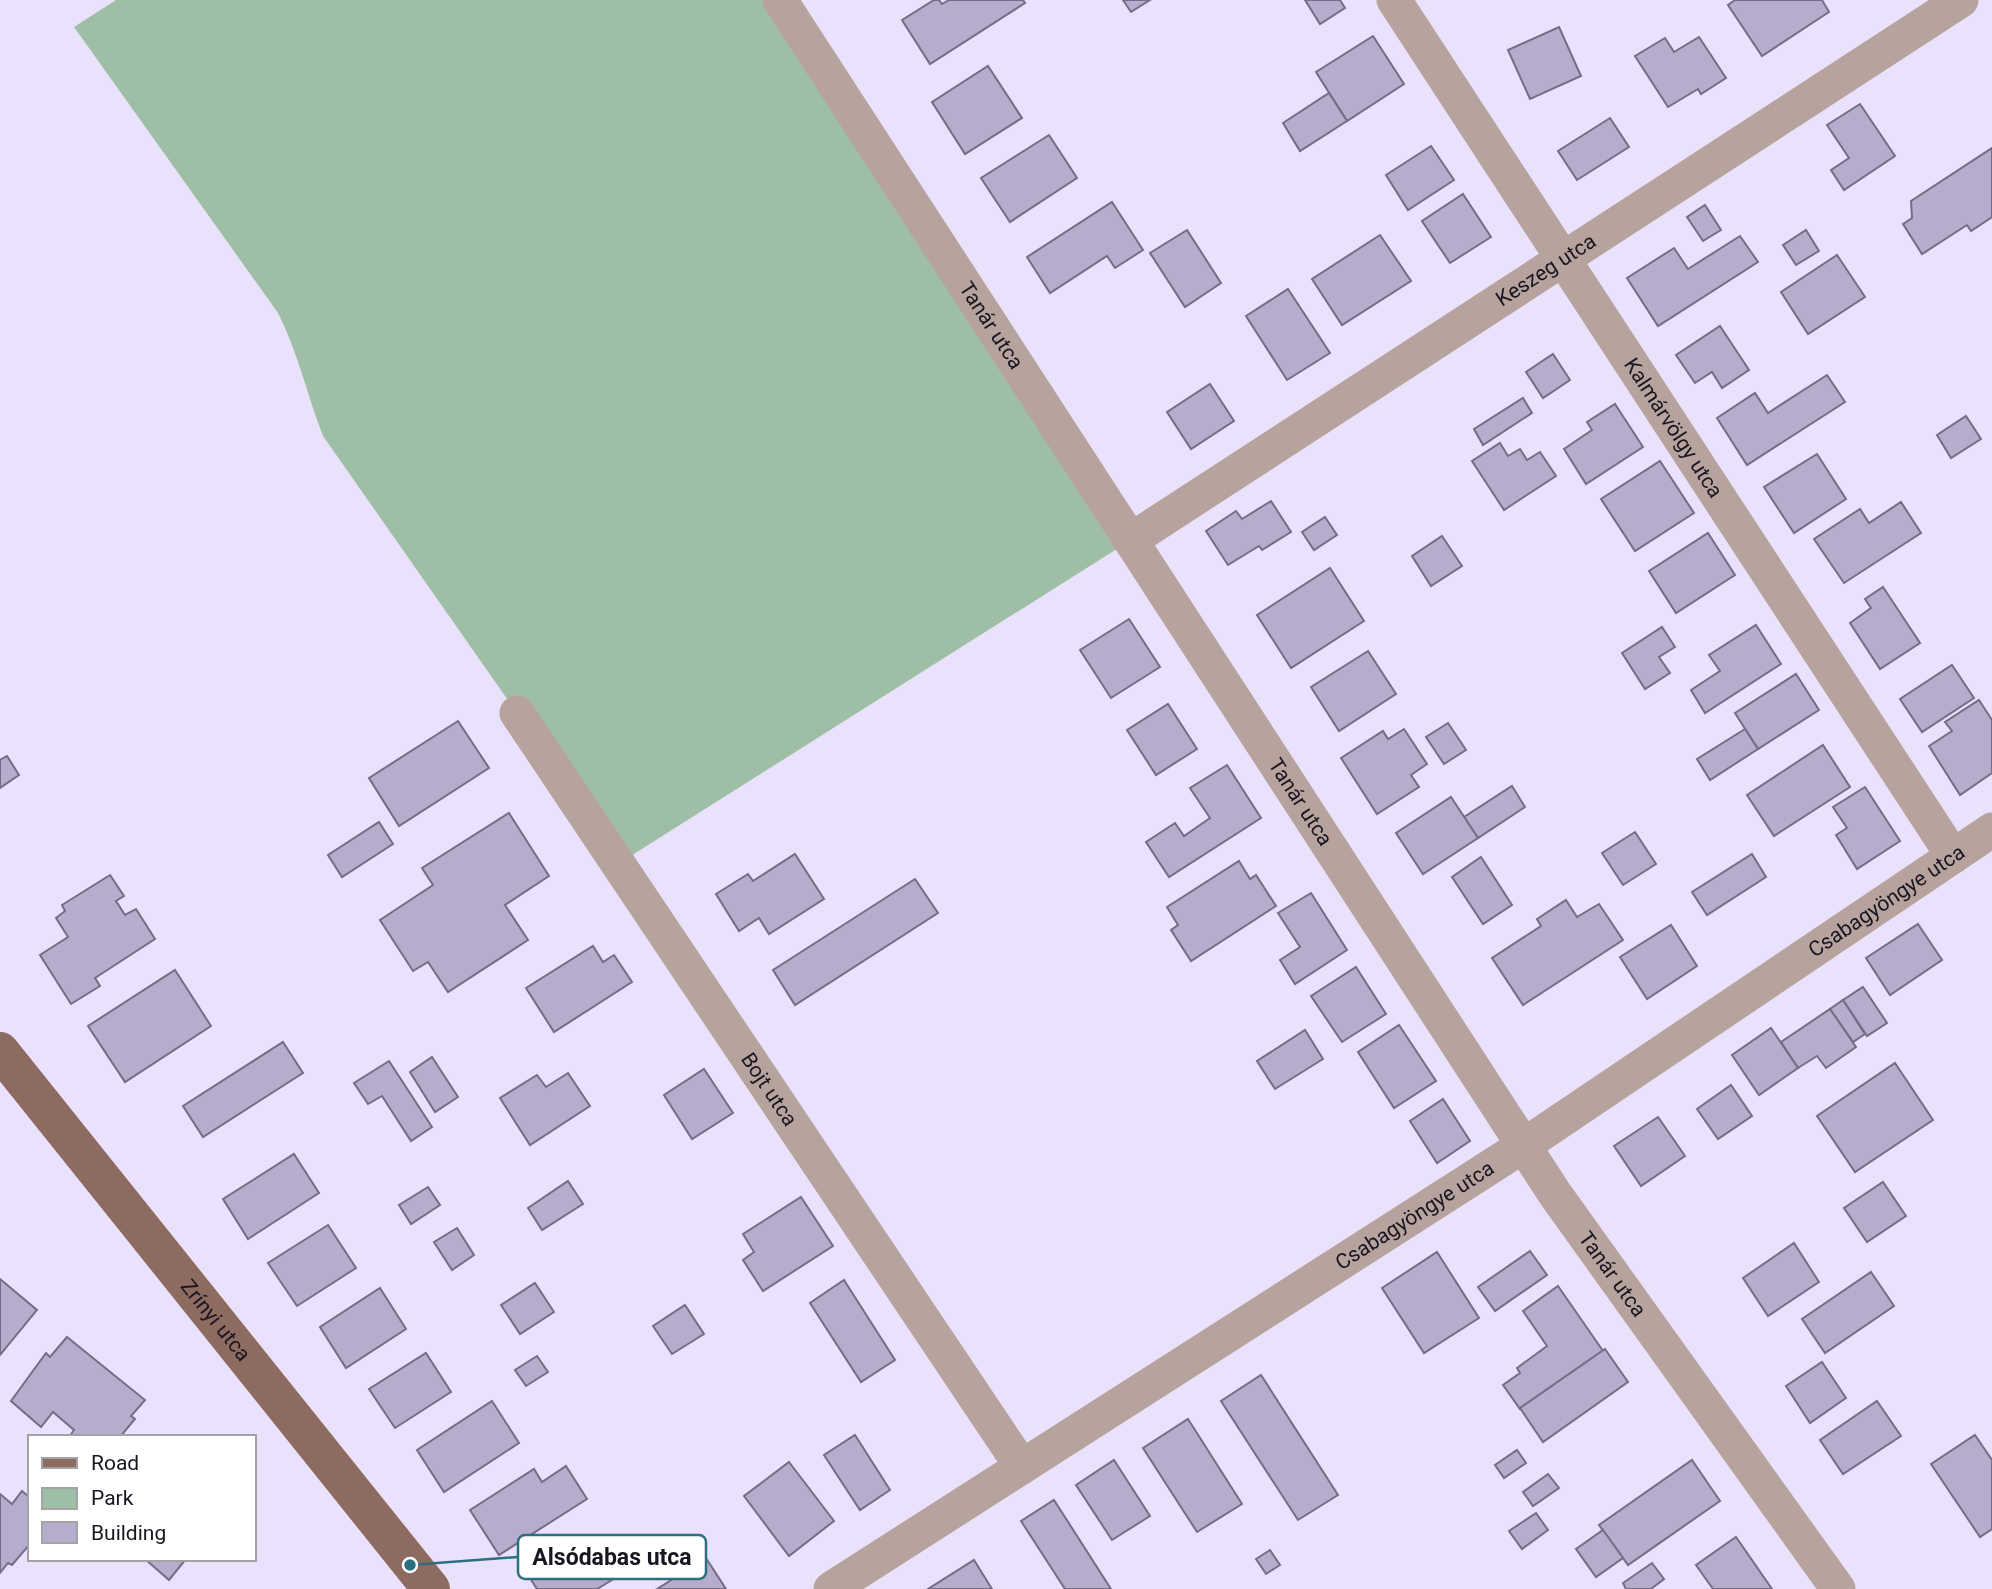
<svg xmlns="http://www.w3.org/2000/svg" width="1992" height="1589" viewBox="0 0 1992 1589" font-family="Roboto,sans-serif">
	<rect width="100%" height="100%" fill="#eae2fc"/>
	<!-- green -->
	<path fill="#9ebfa5" d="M116,0H780L1131,540L618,864L517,713L323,436C307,395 298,352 278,313L74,27Z"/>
	<!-- building -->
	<g fill="#b6accb" stroke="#766c89" stroke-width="2">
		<path d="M934,0H939L942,4L949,0H1023L1025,3L930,64L902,20Z"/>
		<path d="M1123,0H1150L1131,12Z"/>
		<path d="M1305,0H1340L1345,8L1320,24Z"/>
		<path d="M1735,0H1822L1829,12L1762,56L1728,5Z"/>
		<path d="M1559,27L1581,76L1530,99L1508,50Z"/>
		<path d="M1373,36L1404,84L1347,121L1316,72Z"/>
		<path d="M1699,37L1726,78L1701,94L1698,89L1668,107L1635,56L1665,38L1674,52Z"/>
		<path d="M988,66L1022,118L965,154L932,102Z"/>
		<path d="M1329,93L1347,121L1300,151L1283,123Z"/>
		<path d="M1860,104L1895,156L1844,190L1831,170L1849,158L1827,125Z"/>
		<path d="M1610,118L1629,147L1577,180L1558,151Z"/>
		<path d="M1049,135L1077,178L1010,222L981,178Z"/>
		<path d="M1431,146L1454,180L1408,210L1386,175Z"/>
		<path d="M1992,148V217L1971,231L1967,225L1922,254L1903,224L1912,218L1911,201Z"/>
		<path d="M1463,194L1491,237L1450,263L1422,221Z"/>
		<path d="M1112,202L1143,250L1115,268L1107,256L1050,293L1027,257Z"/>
		<path d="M1705,205L1721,230L1703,241L1687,217Z"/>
		<path d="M1187,230L1221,283L1185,307L1150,253Z"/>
		<path d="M1806,230L1819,251L1796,265L1783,245Z"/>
		<path d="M1380,235L1411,281L1342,325L1312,279Z"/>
		<path d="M1740,236L1758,262L1658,326L1627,278L1674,248L1688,269Z"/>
		<path d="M1837,255L1865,297L1808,334L1781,292Z"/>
		<path d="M1288,289L1330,353L1287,380L1246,316Z"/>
		<path d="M1720,326L1749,370L1722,388L1712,372L1695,383L1676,355Z"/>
		<path d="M1553,354L1570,380L1543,398L1526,372Z"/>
		<path d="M1827,375L1845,402L1747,465L1717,418L1755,393L1768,413Z"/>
		<path d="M1210,384L1234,421L1191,449L1167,412Z"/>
		<path d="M1523,398L1532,413L1483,445L1474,429Z"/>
		<path d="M1615,404L1643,447L1586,484L1564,449L1592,430L1587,422Z"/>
		<path d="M1966,416L1981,439L1951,458L1937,435Z"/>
		<path d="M1500,443L1508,456L1520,449L1527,460L1540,452L1556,476L1504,510L1472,461Z"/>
		<path d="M1817,454L1846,499L1794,533L1764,487Z"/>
		<path d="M1660,461L1694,513L1635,551L1601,499Z"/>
		<path d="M1271,501L1291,532L1262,550L1259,546L1228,565L1206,531L1236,511L1242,519Z"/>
		<path d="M1901,502L1921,533L1844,583L1814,539L1860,509L1869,523Z"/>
		<path d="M1325,517L1337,535L1314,550L1302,532Z"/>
		<path d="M1708,533L1735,575L1676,613L1649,571Z"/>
		<path d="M1442,536L1462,566L1431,586L1412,556Z"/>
		<path d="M1330,568L1364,621L1291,668L1257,615Z"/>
		<path d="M1883,587L1920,643L1880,669L1850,623L1871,608L1865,599Z"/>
		<path d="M1129,619L1160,667L1111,698L1080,650Z"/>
		<path d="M1756,625L1781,664L1705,713L1691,690L1720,671L1709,655Z"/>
		<path d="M1662,627L1675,647L1659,657L1670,673L1645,689L1622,653Z"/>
		<path d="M1368,651L1396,694L1339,731L1311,687Z"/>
		<path d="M1952,665L1974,698L1922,732L1900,699Z"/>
		<path d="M1796,674L1819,710L1758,749L1735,713Z"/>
		<path d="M1979,700L1992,720V773L1960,795L1929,746L1952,731L1945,722Z"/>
		<path d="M1168,704L1197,749L1156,775L1127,730Z"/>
		<path d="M458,721L489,768L399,826L369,778Z"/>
		<path d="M1448,723L1466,750L1444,764L1426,737Z"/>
		<path d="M1404,729L1427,764L1411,775L1419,787L1377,814L1341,758L1383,731L1388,739Z"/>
		<path d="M1745,729L1758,749L1710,780L1697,759Z"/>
		<path d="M1823,745L1850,787L1774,836L1747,795Z"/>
		<path d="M7,756L19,775L0,788V760Z"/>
		<path d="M1227,765L1261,818L1169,877L1146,842L1175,823L1184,836L1210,818L1190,788Z"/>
		<path d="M1512,786L1525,807L1478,838L1464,817Z"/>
		<path d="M1865,787L1900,841L1857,869L1836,835L1847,828L1833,807Z"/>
		<path d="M1451,797L1478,838L1423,874L1396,833Z"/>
		<path d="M509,813L549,876L505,905L528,940L448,992L428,962L413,971L380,920L433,885L422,868Z"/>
		<path d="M379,822L393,844L342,877L328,855Z"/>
		<path d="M1635,832L1656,864L1623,885L1602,853Z"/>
		<path d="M795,854L824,899L769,934L759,918L739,931L716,894L748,874L753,881Z"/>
		<path d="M1752,854L1766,877L1707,915L1692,892Z"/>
		<path d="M1481,857L1512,905L1483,924L1452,877Z"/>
		<path d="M1239,861L1250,879L1256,875L1276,906L1191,961L1171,930L1178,925L1167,907Z"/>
		<path d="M110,875L124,896L116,901L125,915L136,909L155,939L95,978L100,986L71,1004L40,955L68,937L56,918L65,911L62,905Z"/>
		<path d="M915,879L938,913L795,1005L773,970Z"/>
		<path d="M1311,893L1347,950L1295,984L1280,960L1300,947L1278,913Z"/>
		<path d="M1566,900L1577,917L1599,904L1623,940L1523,1005L1492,958L1541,926L1537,919Z"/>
		<path d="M1918,924L1942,960L1890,995L1866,958Z"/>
		<path d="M1671,925L1697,966L1647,999L1620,957Z"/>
		<path d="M593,946L603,962L614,955L632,982L554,1032L526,988Z"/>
		<path d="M1356,967L1386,1014L1342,1042L1311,996Z"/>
		<path d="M175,970L211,1026L125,1082L88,1026Z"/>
		<path d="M1863,987L1887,1023L1867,1036L1843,1000Z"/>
		<path d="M1843,1000L1865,1034L1853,1042L1830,1009Z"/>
		<path d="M1830,1009L1856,1047L1826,1068L1817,1056L1798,1068L1781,1042Z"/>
		<path d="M1399,1025L1436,1081L1394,1108L1358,1052Z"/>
		<path d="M1771,1028L1798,1068L1759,1095L1732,1055Z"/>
		<path d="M1305,1030L1323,1059L1275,1089L1257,1061Z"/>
		<path d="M283,1042L303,1073L203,1137L183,1106Z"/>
		<path d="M432,1057L458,1097L435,1112L410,1072Z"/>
		<path d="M389,1061L432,1127L411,1141L382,1096L368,1104L354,1083Z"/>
		<path d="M1895,1063L1933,1120L1855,1172L1817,1116Z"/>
		<path d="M704,1069L733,1113L692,1139L664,1095Z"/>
		<path d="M568,1073L590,1106L530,1145L500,1098L537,1075L546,1087Z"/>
		<path d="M1731,1085L1752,1116L1718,1139L1697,1109Z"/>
		<path d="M1443,1099L1470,1141L1437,1163L1410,1121Z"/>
		<path d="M1658,1117L1685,1156L1641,1186L1614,1146Z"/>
		<path d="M294,1154L319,1193L248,1239L223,1199Z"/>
		<path d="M568,1181L583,1204L542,1230L528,1208Z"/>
		<path d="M1883,1182L1906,1216L1867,1242L1844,1208Z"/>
		<path d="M428,1187L440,1205L411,1224L399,1205Z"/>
		<path d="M801,1197L833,1246L763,1291L743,1260L754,1252L743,1234Z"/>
		<path d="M328,1225L356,1268L297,1306L268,1263Z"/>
		<path d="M457,1228L474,1255L452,1270L434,1242Z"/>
		<path d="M1794,1243L1819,1282L1768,1316L1743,1278Z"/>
		<path d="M1530,1251L1547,1275L1495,1311L1478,1287Z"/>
		<path d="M1437,1252L1479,1318L1424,1353L1382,1288Z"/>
		<path d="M1871,1272L1894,1306L1825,1353L1802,1319Z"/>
		<path d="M0,1279L37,1310L0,1355Z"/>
		<path d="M844,1280L895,1360L861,1382L810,1303Z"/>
		<path d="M535,1283L554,1312L520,1334L501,1305Z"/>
		<path d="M1558,1286L1603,1351L1520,1409L1503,1385L1520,1373L1517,1368L1547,1346L1523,1311Z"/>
		<path d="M380,1288L406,1329L346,1368L320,1327Z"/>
		<path d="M685,1305L704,1334L672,1354L653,1326Z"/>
		<path d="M67,1337L145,1400L131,1416L135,1419L120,1437H69L74,1430L53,1412L41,1427L11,1401L46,1353L50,1357Z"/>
		<path d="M1605,1349L1628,1382L1543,1442L1520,1408Z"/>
		<path d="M426,1353L451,1392L395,1428L369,1389Z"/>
		<path d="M537,1356L548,1372L526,1386L515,1370Z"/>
		<path d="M1822,1362L1846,1398L1810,1423L1786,1386Z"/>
		<path d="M1261,1375L1338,1495L1298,1520L1221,1401Z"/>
		<path d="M492,1401L519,1443L444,1492L417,1450Z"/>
		<path d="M1877,1401L1901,1436L1843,1474L1820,1440Z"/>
		<path d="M1188,1419L1242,1504L1197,1532L1143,1448Z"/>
		<path d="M855,1435L890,1490L860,1510L824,1455Z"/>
		<path d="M1975,1435L1992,1460V1529L1980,1537L1931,1464Z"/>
		<path d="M1517,1450L1526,1463L1504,1478L1495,1465Z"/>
		<path d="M1114,1460L1150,1516L1112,1540L1076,1485Z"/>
		<path d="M1692,1460L1720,1501L1628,1565L1599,1525Z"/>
		<path d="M789,1462L834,1521L789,1556L744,1496Z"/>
		<path d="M566,1466L587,1499L499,1555L470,1510L534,1469L542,1482Z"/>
		<path d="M1548,1474L1559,1488L1533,1506L1523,1492Z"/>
		<path d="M22,1491L30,1498V1544L12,1565L8,1563L0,1573V1494L12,1504Z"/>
		<path d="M1054,1500L1111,1589H1065L1021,1521Z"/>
		<path d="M1536,1513L1548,1530L1522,1549L1509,1531Z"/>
		<path d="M1603,1530L1623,1558L1596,1577L1576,1549Z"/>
		<path d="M1736,1537L1772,1589H1713L1696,1565Z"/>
		<path d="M585,1538L612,1580L597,1589H537L528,1575Z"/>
		<path d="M1270,1550L1280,1565L1266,1574L1256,1559Z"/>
		<path d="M706,1558L726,1589H657Z"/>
		<path d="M145,1559H186L169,1580Z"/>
		<path d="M974,1560L992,1589H928Z"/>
		<path d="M1652,1563L1664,1579L1651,1589H1626L1623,1583Z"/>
	</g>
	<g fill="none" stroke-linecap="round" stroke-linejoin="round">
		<!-- minor -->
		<g stroke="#b7a39d" stroke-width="35">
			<path id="s1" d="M780,0L1555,1194L1838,1589"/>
			<path id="s2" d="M1394,0L1953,856"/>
			<path id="s3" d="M1131,540L1961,0"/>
			<path id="s4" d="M517,713L1022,1467"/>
			<path id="s5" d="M831,1589L1523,1146L1992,830"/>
		</g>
		<!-- major -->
		<path stroke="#8e6b61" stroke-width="38" id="s6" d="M0,1051L431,1589"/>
	</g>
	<g text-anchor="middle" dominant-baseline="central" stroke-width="6" stroke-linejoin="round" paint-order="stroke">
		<!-- street labels -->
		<g font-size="21" fill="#1a1621" stroke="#fff">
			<text stroke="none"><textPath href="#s3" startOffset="495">Keszeg utca</textPath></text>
			<text stroke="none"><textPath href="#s1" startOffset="388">Tanár utca</textPath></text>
			<text stroke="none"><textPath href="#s2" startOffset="511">Kalmárvölgy utca</textPath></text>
			<text stroke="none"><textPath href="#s1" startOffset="956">Tanár utca</textPath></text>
			<text stroke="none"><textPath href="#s5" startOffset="1260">Csabagyöngye utca</textPath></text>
			<text stroke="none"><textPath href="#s4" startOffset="453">Bojt utca</textPath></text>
			<text stroke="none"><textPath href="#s5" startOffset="693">Csabagyöngye utca</textPath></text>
			<text stroke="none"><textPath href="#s1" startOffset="1522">Tanár utca</textPath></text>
			<text stroke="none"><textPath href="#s6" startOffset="345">Zrínyi utca</textPath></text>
		</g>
	</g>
	<!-- callouts -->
	<path fill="none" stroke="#2b707f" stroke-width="2.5" d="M410 1565L518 1557"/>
	<circle fill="#2b707f" stroke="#fff" stroke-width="2.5" cx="410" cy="1565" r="7"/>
	<rect fill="#fff" stroke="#2b707f" stroke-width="2.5" x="518" y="1535" width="188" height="44" rx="7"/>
	<g font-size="23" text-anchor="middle" font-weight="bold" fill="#1a1621">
		<text x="612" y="1565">Alsódabas utca</text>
	</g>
	<!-- legend -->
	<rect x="28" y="1435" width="228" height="126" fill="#ffffff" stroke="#a3a2a6" stroke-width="2"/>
	<rect x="42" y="1458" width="35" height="10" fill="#8e6b61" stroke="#a3a2a6" stroke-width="2"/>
	<text x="91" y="1470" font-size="21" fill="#1a1621">Road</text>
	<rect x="42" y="1488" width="35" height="21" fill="#9ebfa5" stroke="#a3a2a6" stroke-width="2"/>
	<text x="91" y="1505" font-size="21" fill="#1a1621">Park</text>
	<rect x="42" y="1522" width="35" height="21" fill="#b6accb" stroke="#a3a2a6" stroke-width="2"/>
	<text x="91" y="1540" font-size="21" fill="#1a1621">Building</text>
</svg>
